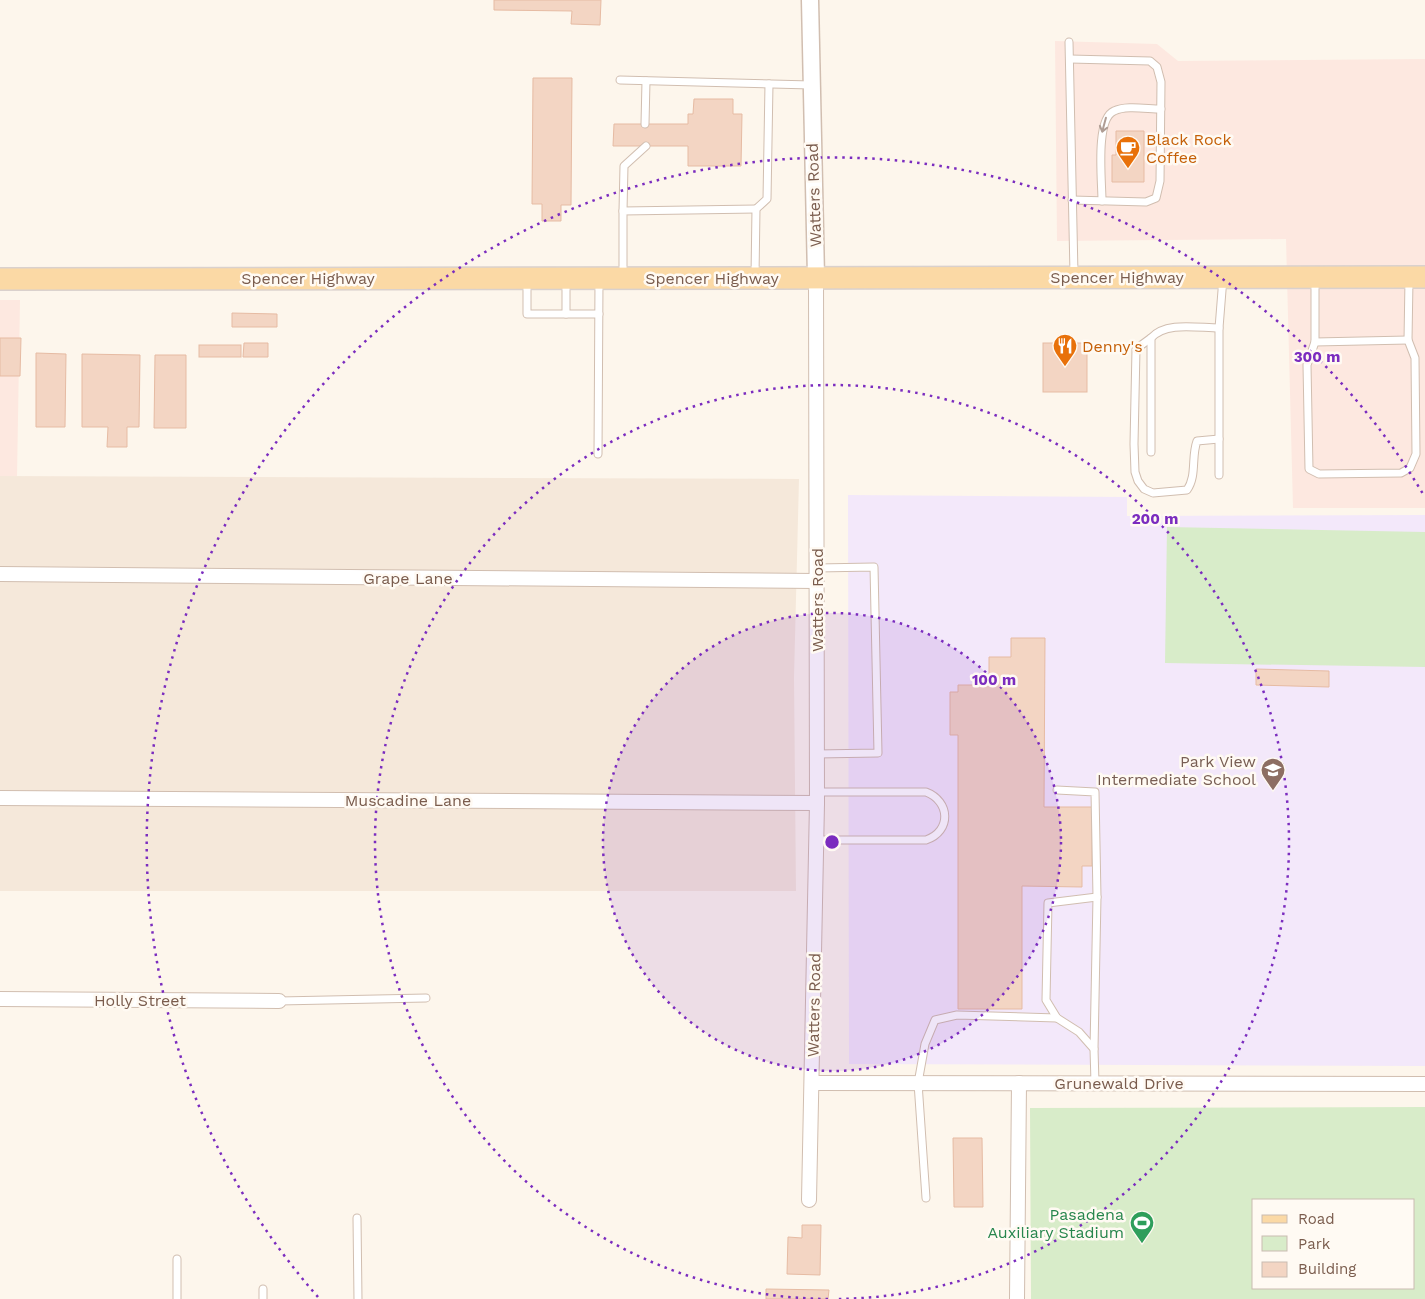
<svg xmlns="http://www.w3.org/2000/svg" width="1425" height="1299" viewBox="0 0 1425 1299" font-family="'Work Sans',sans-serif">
	<rect width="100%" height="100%" fill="#fdf6ec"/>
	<!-- residential -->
	<path fill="#f5e8da" d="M0,476L799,479L794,678L796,891H0Z"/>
	<!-- commercial -->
	<g fill="#fde8e0">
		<path d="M1055,41L1157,44L1178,61L1425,59V508H1293L1286,239L1057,241Z"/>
		<path d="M0,300H20L17,476H0Z"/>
	</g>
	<!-- education -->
	<path fill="#f3e8fa" d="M848,495L1127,497V516L1425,515V1066L849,1064Z"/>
	<!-- green -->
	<g fill="#d8ecc9" fill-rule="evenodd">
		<path d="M1167,527L1425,532V667L1165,663Z"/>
		<path d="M1425,1107V1299H1031L1030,1108ZM1254,1200H1414V1288H1254Z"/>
	</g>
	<!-- building -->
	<g fill="#f3d5c3" stroke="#e6bba3">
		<path d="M494,0H601L600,25L571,24L572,11L494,10Z"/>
		<path d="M533,78H572L571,205H561V221H542V204H532Z"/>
		<path d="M694,99H733V114H742L741,166H688V146H613L614,124H688V114H693Z"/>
		<path d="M1116,131H1144V182H1112V155H1116Z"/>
		<path d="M232,313L277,314V327H232Z"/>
		<path d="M0,338H21L20,376H0Z"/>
		<path d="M244,343H268V357H243Z"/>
		<rect x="1043" y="343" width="44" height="49"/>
		<rect x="199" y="345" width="42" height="12"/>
		<path d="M36,353L66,354L65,427H36Z"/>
		<path d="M82,354L140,355L139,427H127V447H107L108,427H82Z"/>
		<path d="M155,355H186V428H154Z"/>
		<path d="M1011,638H1045L1044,807H1092V866H1082V887L1022,886V1009H958V735H950V692H958V685H989V657H1011Z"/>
		<path d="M1256,669L1329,671V687L1256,685Z"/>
		<path d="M953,1138H982L983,1207H954Z"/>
		<path d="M802,1225H821L820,1275L787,1274L788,1237L802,1238Z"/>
		<path d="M766,1289L829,1290L828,1299H766Z"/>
	</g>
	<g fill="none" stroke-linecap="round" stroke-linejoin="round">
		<defs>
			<g id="service">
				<path d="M1069,42L1074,274"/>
				<path d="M1070,59L1150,61L1157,67L1161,82L1160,181L1156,198L1146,202L1072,200"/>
				<path d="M620,80L811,85"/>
				<path d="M645,124L646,81"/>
				<path d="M1102,201C1102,181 1095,119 1114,111C1126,105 1147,109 1161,109"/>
				<path d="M623,211L624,166L646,146"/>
				<path d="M755,276L756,209L767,199L769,84"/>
				<path d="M623,277V211L756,209"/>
				<path d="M527,281V314H599"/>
				<path d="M1315,281V342L1307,365L1309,469L1319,474L1401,473L1410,468L1416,454L1415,358L1408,340L1409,280"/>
				<path d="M566,314V282"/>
				<path d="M1151,338L1136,349L1134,444L1135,472L1138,481L1144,489L1153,493L1187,490C1197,476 1191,457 1197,441L1219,439"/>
				<path d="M1315,342L1408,340"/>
				<path d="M1151,452V338C1166,321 1198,328 1219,328"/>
				<path d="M598,454L599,281"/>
				<path d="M1219,475V328L1223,278"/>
				<path d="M817,568L874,567L878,753L817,754"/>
				<path d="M1057,790L1095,792L1097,897L1094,1049"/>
				<path d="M816,840H926C952,831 950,801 926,792H817"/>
				<path d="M279,1001L426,998"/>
				<path d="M1095,1083L1094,1049L1079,1032L1057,1018L1046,1000L1048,903L1097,897"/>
				<path d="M926,1198L918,1083L925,1044L935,1020L957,1015L1057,1018"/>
				<path d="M357,1218L358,1299"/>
				<path d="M177,1259V1299"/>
				<path d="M263,1299V1289"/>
			</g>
			<g id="minor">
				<path d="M0,574L816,581"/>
				<path d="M0,798L817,803"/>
				<path d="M0,999L279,1001"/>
				<path d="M813,1083L1425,1084"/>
				<path d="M809,1200L817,803L816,277"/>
				<path d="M1017,1299L1019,1083"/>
			</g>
			<path id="tertiary" d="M810,0L816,277"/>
			<path id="primary" d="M0,279L1425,277"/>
		</defs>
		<!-- service casing -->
		<use href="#service" stroke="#d1beb0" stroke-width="9"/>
		<!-- minor casing -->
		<use href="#minor" stroke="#d1beb0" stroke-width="16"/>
		<!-- tertiary casing -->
		<use href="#tertiary" stroke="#d1beb0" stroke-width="19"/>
		<!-- primary casing -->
		<use href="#primary" stroke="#dad1cd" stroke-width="24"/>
		<!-- service -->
		<use href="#service" stroke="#fff" stroke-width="7"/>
		<!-- minor -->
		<use href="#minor" stroke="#fff" stroke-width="14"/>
		<!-- tertiary -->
		<use href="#tertiary" stroke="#fff" stroke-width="16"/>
		<!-- primary -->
		<use href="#primary" stroke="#fbd9a5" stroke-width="21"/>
	</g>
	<!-- one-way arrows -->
	<defs><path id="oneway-shaft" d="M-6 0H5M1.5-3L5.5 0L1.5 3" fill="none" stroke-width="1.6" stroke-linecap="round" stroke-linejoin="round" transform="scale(1.25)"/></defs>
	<use stroke="#af9d94" href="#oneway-shaft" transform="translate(1104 125) rotate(105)"/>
	<!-- distance rings -->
	<circle cx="832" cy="842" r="229" fill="#7b2cbf" fill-opacity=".12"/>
	<g fill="none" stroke="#7b2cbf" stroke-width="2.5" stroke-dasharray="2.5 5">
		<circle cx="832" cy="842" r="229"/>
		<path d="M828 1299A457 457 0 1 1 836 1299"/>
		<path d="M318 1297A686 686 0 1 1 1423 494"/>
	</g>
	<!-- icons -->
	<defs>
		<symbol id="cafe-pin" viewBox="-11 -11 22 30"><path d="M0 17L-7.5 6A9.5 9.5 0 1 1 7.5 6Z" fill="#e8710a" stroke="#fffaf3"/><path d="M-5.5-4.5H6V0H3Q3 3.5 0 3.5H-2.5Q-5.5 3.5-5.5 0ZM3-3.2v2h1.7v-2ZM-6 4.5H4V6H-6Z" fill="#fff"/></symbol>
		<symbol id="restaurant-pin" viewBox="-11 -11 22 30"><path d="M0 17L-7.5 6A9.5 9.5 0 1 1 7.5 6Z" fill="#e8710a" stroke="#fffaf3"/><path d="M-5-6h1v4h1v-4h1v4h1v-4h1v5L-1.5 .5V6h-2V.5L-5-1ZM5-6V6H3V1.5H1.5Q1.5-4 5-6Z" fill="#fff"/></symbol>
		<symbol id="school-pin" viewBox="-11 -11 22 30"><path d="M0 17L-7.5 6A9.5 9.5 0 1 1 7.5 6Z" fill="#8d6e63" stroke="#fffaf3"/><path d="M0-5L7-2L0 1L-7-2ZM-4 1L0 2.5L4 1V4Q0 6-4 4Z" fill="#fff"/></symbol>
		<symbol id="stadium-pin" viewBox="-11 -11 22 30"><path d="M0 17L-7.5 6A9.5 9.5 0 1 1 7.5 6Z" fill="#2e9e5b" stroke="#fffaf3"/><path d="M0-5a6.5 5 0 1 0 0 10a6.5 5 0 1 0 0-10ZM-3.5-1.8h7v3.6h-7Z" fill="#fff"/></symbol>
	</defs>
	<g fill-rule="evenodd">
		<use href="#cafe-pin" x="1114" y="134" width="28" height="38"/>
		<use href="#restaurant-pin" x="1051" y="332" width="28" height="38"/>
		<use href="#school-pin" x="1259" y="756" width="28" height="38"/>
		<use href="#stadium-pin" x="1128" y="1209" width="28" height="38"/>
	</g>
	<g text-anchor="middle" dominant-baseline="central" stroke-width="5" stroke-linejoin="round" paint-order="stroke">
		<!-- food labels -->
		<g font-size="16" fill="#c56008" stroke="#fffaf3" text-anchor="start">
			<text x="1146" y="139">Black Rock<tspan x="1146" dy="18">Coffee</tspan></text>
			<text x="1082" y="346">Denny's</text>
		</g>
		<!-- street labels -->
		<g font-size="16" fill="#7a5c4d" stroke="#fffaf3">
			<text transform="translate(814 195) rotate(-92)">Watters Road</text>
			<text x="1117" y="277">Spencer Highway</text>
			<text x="308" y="278">Spencer Highway</text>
			<text x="712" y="278">Spencer Highway</text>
			<text x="408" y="578">Grape Lane</text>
			<text transform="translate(817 600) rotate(-90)">Watters Road</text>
			<text x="408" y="800">Muscadine Lane</text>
			<text x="140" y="1000">Holly Street</text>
			<text transform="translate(814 1005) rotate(-89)">Watters Road</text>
			<text x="1119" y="1083">Grunewald Drive</text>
		</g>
		<!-- education labels -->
		<g font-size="16" fill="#785e54" stroke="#fffaf3" text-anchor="end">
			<text x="1256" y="761">Park View<tspan x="1256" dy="18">Intermediate School</tspan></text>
		</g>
		<!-- leisure labels -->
		<g font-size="16" fill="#27864d" stroke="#fffaf3" text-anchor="end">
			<text x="1124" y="1214">Pasadena<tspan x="1124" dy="18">Auxiliary Stadium</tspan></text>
		</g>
	</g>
	<circle cx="832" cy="842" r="8" fill="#7b2cbf" stroke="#fffaf3" stroke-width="2.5"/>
	<g font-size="15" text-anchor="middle" font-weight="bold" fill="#7b2cbf" stroke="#fffaf3" stroke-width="5" stroke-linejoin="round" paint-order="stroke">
		<text x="1317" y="362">300 m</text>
		<text x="1155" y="524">200 m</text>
		<text x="994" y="685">100 m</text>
	</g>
	<!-- legend -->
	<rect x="1252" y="1199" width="162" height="90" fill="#fffaf3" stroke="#cabbb1"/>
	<rect x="1262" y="1215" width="25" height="8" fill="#fbd9a5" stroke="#cabbb1"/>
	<text x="1298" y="1224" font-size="15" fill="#7a5c4d">Road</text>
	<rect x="1262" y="1236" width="25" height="15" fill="#d8ecc9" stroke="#cabbb1"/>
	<text x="1298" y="1249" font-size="15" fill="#7a5c4d">Park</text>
	<rect x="1262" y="1262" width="25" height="15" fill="#f3d5c3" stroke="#cabbb1"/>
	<text x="1298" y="1274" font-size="15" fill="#7a5c4d">Building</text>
</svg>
